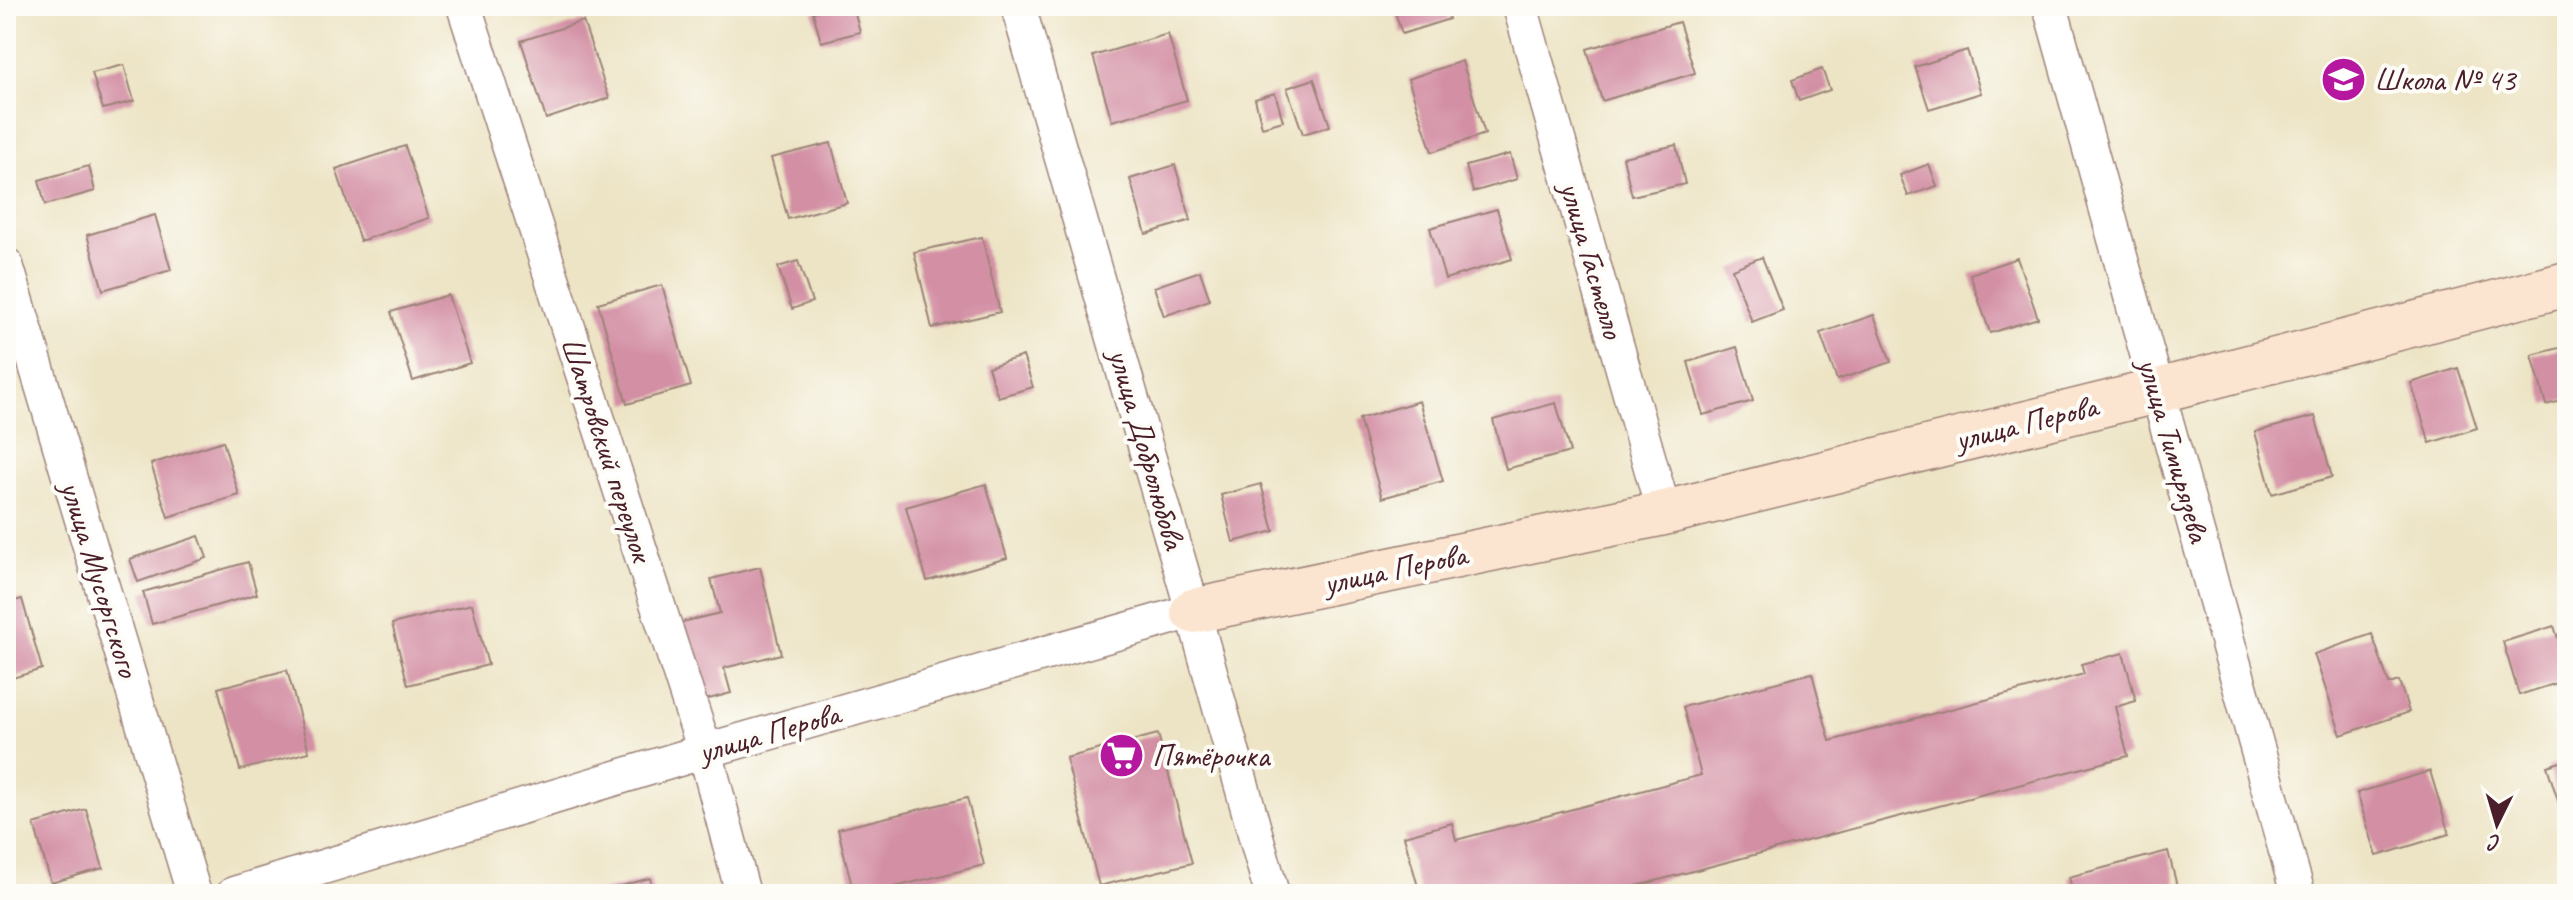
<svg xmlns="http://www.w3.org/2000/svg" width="2573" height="900" viewBox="0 0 2573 900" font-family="Caveat,sans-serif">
	<rect width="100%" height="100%" fill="#fdfcf7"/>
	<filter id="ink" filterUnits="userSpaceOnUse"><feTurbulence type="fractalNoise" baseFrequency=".0125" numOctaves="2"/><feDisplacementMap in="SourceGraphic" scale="16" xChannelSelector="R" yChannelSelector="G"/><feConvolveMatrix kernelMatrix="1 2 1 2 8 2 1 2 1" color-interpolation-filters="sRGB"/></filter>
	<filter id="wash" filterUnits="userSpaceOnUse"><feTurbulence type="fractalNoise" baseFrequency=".006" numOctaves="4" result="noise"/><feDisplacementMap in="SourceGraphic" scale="32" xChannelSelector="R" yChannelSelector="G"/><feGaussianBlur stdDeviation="1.8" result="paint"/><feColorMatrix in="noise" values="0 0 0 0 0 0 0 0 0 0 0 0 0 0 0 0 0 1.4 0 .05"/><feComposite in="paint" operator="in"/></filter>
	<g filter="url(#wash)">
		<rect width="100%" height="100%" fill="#ede4c5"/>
		<g id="blocks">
			<!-- building -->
			<g fill="#d38fa4">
				<path d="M836,6H853L860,32L821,42L813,12Z"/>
				<path d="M1393,6H1445L1449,19L1402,34Z"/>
				<path d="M583,21L609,98L546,119L521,41Z"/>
				<path d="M1679,22L1695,73L1602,101L1587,49Z"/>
				<path d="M1168,34L1187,100L1112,121L1093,56Z"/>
				<path d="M1967,50L1981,93L1929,109L1915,67Z"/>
				<path d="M1462,61L1485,134L1432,152L1408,79Z"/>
				<path d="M124,65L134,101L103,109L92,73Z"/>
				<path d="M1822,69L1830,90L1799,101L1792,80Z"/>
				<path d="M1314,79L1330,126L1303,134L1287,88Z"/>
				<path d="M1275,93L1283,121L1262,127L1255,99Z"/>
				<path d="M831,143L847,203L788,219L771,158Z"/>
				<path d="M1676,145L1685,184L1632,196L1623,157Z"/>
				<path d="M405,146L429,218L360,241L336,169Z"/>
				<path d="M1510,154L1517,179L1473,192L1466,166Z"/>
				<path d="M1929,164L1937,186L1908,196L1900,175Z"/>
				<path d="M1175,165L1191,220L1146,234L1130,179Z"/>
				<path d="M89,166L95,191L45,205L39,180Z"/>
				<path d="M1497,209L1512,259L1445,279L1430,228Z"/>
				<path d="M155,215L171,270L103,290L87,235Z"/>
				<path d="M982,237L1000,312L932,328L914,252Z"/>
				<path d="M1762,257L1783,310L1752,322L1732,269Z"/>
				<path d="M2017,258L2038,318L1990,333L1970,274Z"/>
				<path d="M798,261L812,302L792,309L778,267Z"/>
				<path d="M1200,271L1210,300L1164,316L1154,287Z"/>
				<path d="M662,285L691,386L627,404L598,303Z"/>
				<path d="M448,295L470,363L413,381L391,312Z"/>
				<path d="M1874,315L1891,362L1837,380L1820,333Z"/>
				<path d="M2567,346V399L2546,405L2532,355Z"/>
				<path d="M1737,347L1753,401L1703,415L1688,362Z"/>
				<path d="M1023,356L1033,387L998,397L988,367Z"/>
				<path d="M2458,368L2477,428L2430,443L2411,383Z"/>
				<path d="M1419,401L1443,481L1382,498L1359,419Z"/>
				<path d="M1556,403L1570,452L1506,469L1493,420Z"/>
				<path d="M2315,416L2332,477L2272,494L2255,432Z"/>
				<path d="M223,441L239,495L168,517L151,464Z"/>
				<path d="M986,484L1007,558L927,581L906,507Z"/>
				<path d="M1261,484L1274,531L1233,542L1221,495Z"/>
				<path d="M199,536L207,558L138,582L130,559Z"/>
				<path d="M248,562L257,594L152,624L143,592Z"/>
				<path d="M760,567L781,654L724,668L731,693L690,704L670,625L720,613L711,579Z"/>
				<path d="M22,599L42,669L6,680V603Z"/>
				<path d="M472,604L488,665L408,685L392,624Z"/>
				<path d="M2554,626L2567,667V680L2519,695L2503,642Z"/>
				<path d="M2372,634L2389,684L2399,681L2409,712L2341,735L2314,654Z"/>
				<path d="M2123,653L2136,701L2115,707L2128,756L1606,894H1420L1404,836L1452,823L1456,840L1701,775L1683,707L1812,673L1830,741L2084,674L2081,664Z"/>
				<path d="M287,670L309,752L240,770L218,688Z"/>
				<path d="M1158,734L1192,863L1099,886L1066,758Z"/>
				<path d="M2567,760V826H2566L2547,766Z"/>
				<path d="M2430,771L2449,834L2377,856L2357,793Z"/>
				<path d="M967,798L984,865L866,894H854L838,829Z"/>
				<path d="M86,809L103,868L51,883L34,824Z"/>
				<path d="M2168,851L2179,894H2073L2069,877Z"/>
				<path d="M650,878L654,894H595V893Z"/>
			</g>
		</g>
	</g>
	<g filter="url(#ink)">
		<use href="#blocks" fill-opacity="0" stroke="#9c8278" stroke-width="2"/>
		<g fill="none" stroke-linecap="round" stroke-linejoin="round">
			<defs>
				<g id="street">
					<path d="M464,6L705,751L743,894"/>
					<path d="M1018,6L1193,611L1272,894"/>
					<path d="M1520,6L1664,513"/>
					<path d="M2050,6L2298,894"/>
					<path d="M6,265L194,894"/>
					<path d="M234,894L705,751L1193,611"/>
				</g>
				<path id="secondary" d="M1193,611L1664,513L2157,391L2567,284"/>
			</defs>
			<!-- street casing -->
			<use href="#street" stroke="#9c8278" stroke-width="37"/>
			<!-- secondary casing -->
			<use href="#secondary" stroke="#9c8278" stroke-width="47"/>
			<!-- street -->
			<use href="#street" stroke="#fff" stroke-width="34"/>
			<!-- secondary -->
			<use href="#secondary" stroke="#fce5d0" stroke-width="44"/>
		</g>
	</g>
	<!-- icons -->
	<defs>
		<symbol id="school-disc" viewBox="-11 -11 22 22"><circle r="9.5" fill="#b5179e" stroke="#fdfcf7"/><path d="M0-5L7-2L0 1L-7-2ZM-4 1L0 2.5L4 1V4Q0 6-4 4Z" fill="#fff"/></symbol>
		<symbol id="supermarket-disc" viewBox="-11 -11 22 22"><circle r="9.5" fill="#b5179e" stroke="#fdfcf7"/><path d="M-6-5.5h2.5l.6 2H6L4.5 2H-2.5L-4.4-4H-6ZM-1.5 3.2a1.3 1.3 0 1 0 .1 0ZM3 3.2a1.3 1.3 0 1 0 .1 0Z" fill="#fff"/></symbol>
	</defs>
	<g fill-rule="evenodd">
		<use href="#school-disc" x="2318" y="54" width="51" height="51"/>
		<use href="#supermarket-disc" x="1096" y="730" width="51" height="51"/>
	</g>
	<g text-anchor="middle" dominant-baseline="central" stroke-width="8" stroke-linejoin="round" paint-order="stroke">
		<!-- poi labels -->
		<g font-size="32" fill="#4a1f2b" stroke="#fdfcf7" text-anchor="start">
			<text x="2374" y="79">Школа № 43</text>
			<text x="1152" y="755">Пятёрочка</text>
		</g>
		<!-- street labels -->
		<g font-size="32" fill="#4a1f2b" stroke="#fdfcf7">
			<text transform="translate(1592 260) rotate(74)">улица Гастелло</text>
			<text transform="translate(2026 423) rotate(-14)">улица Перова</text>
			<text transform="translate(607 449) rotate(72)">Шатровский переулок</text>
			<text transform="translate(1147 449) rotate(74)">улица Добролюбова</text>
			<text transform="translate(2174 450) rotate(74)">улица Тимирязева</text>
			<text transform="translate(1395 569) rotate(-12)">улица Перова</text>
			<text transform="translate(100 579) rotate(73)">улица Мусоргского</text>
			<text transform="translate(769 733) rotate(-16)">улица Перова</text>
		</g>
	</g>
	<!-- margin -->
	<rect width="2573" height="900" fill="none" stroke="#fdfcf7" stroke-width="32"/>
	<!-- north arrow -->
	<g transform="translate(2497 824) rotate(185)" stroke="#fdfcf7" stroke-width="6" paint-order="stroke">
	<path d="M0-6L14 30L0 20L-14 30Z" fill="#4a1f2b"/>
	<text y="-12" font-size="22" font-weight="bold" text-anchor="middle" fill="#4a1f2b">С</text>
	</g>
</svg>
